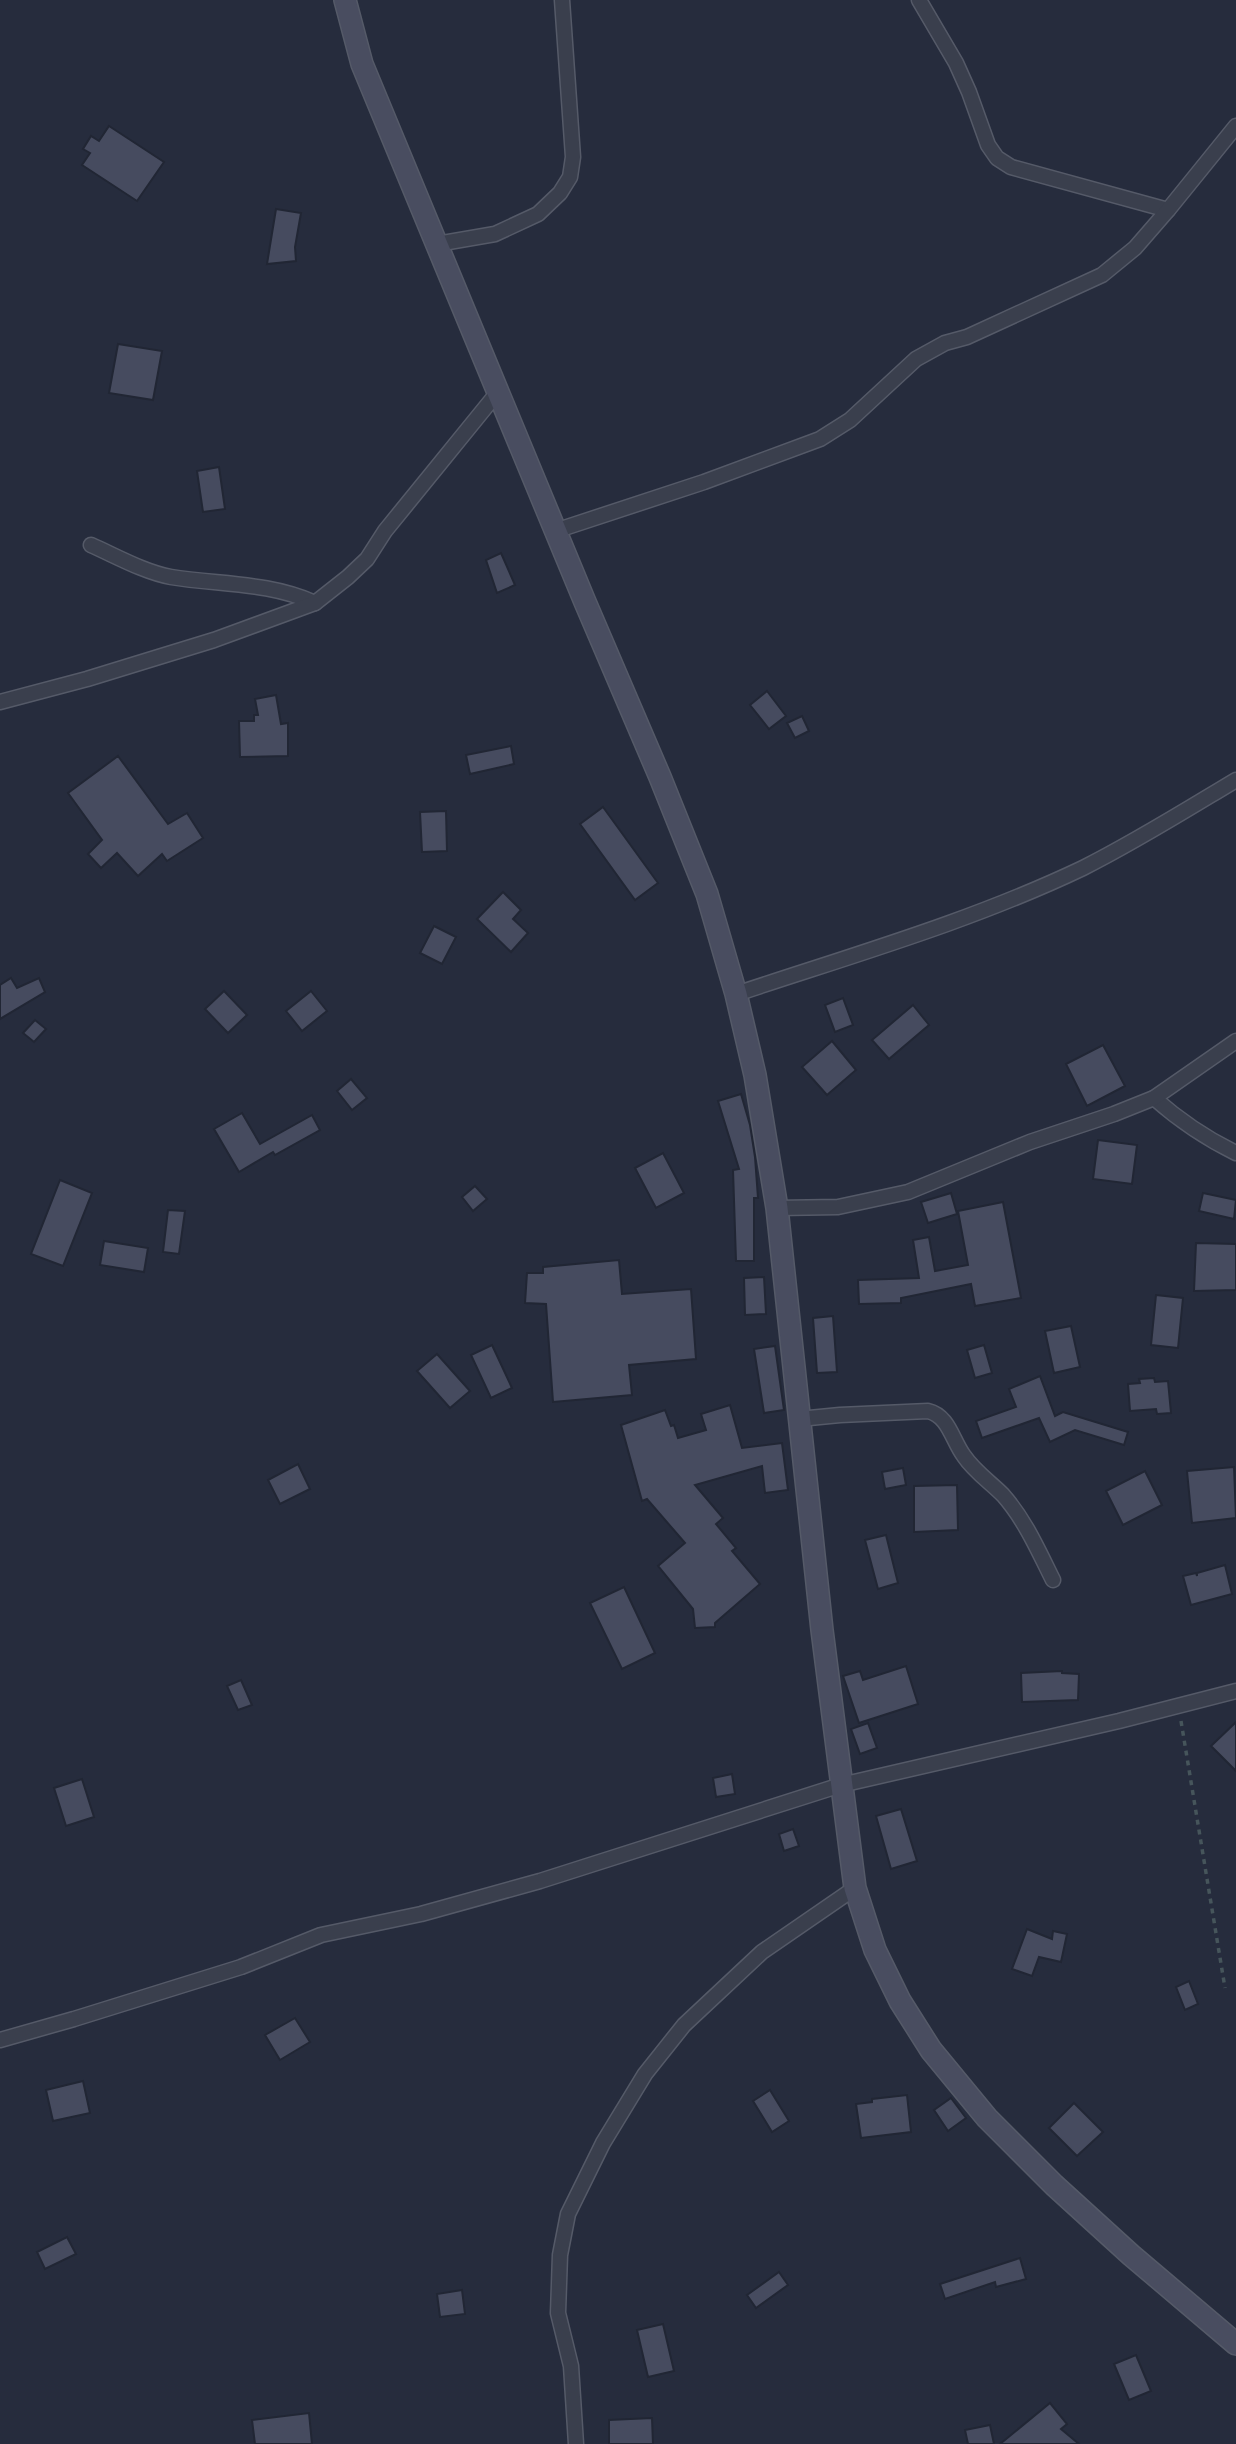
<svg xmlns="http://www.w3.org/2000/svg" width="1236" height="2444" viewBox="0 0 1236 2444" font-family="'PT Sans Narrow',sans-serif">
	<rect width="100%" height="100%" fill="#262c3d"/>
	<!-- building -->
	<g fill="#464b5f" stroke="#212634" stroke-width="2">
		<path d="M109,126L164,162L137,201L82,165L90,153L83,149L91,136L99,141Z"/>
		<path d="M276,209L301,213L295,247L296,261L267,264Z"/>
		<path d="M118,344L162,351L153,400L109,393Z"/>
		<path d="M219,467L225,509L203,512L197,471Z"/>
		<path d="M501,553L515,585L497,593L486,560Z"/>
		<path d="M767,691L786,716L769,729L750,705Z"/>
		<path d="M276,695L281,724L288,723V756L240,757L239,721H254V715H258L255,699Z"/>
		<path d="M802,716L809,731L795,738L787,723Z"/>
		<path d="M511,746L514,764L470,774L466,755Z"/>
		<path d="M118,756L168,824L187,813L203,838L167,861L162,854L138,876L117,853L101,868L88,854L102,840L68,793Z"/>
		<path d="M603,807L658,883L635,900L580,824Z"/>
		<path d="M446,811L447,851L422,852L420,812Z"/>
		<path d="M503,892L521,910L513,919L528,933L511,952L477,919Z"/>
		<path d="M434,926L456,937L442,964L420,953Z"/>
		<path d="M11,978L17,988L39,978L45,992L0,1019V985Z"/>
		<path d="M224,991L247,1015L228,1033L205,1009Z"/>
		<path d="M311,991L327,1011L302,1031L286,1011Z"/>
		<path d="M843,998L853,1025L835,1032L825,1005Z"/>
		<path d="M913,1005L929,1025L889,1059L872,1040Z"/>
		<path d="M35,1020L46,1029L34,1042L23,1033Z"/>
		<path d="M832,1041L856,1070L827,1095L802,1067Z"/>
		<path d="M1103,1045L1125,1086L1087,1106L1066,1064Z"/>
		<path d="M351,1079L367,1098L352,1110L337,1091Z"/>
		<path d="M741,1094L750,1125L755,1157L758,1198H754V1261H736L733,1170L739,1169L718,1101Z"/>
		<path d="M242,1113L260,1144L312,1115L320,1130L275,1155L273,1152L239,1172L214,1129Z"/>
		<path d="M1098,1140L1137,1145L1132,1184L1093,1179Z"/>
		<path d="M663,1153L684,1193L656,1208L635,1168Z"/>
		<path d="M60,1180L92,1193L63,1266L31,1254Z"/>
		<path d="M475,1186L487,1199L473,1211L462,1197Z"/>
		<path d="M951,1193L957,1214L928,1223L921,1202Z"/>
		<path d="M1203,1193L1236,1200L1234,1219L1199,1211Z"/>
		<path d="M1003,1202L1021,1298L975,1306L971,1284L901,1298V1303L859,1304L858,1280L919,1278L913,1240L929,1237L935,1271L968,1265L958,1211Z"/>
		<path d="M168,1210L185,1211L179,1254L163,1252Z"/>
		<path d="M104,1241L148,1248L144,1272L100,1265Z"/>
		<path d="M1196,1243L1236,1244V1290L1194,1291Z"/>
		<path d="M619,1260L622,1294L691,1289L696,1359L629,1365L632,1395L553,1402L546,1304L525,1303L527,1273H543V1267Z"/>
		<path d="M764,1277L766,1314L745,1315L744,1278Z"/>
		<path d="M1156,1295L1183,1298L1178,1348L1151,1345Z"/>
		<path d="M833,1316L837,1372L817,1373L813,1318Z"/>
		<path d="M1071,1326L1080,1367L1054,1373L1045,1331Z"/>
		<path d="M492,1345L512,1388L491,1398L471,1355Z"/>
		<path d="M984,1345L992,1373L975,1378L967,1350Z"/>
		<path d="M775,1346L784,1410L764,1413L754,1349Z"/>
		<path d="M437,1354L470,1391L450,1408L417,1371Z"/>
		<path d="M1040,1376L1055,1416L1063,1412L1128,1432L1124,1445L1075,1430L1050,1442L1039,1418L982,1438L976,1421L1016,1407L1009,1389Z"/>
		<path d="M1154,1378L1155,1382L1168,1381L1171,1413L1157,1414L1156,1409L1130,1411L1128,1384L1140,1383L1139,1379Z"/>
		<path d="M730,1405L742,1448L782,1443L788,1490L765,1493L762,1466L695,1485L723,1518L716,1524L736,1548L732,1551L760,1584L715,1623V1627L695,1628L693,1609L658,1566L685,1543L647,1499L642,1501L621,1425L665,1410L671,1426L674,1425L678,1438L706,1430L701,1414Z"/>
		<path d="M298,1464L310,1489L280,1504L268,1480Z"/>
		<path d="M1234,1467L1236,1518L1192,1523L1187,1471Z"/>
		<path d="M903,1468L906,1485L885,1489L882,1472Z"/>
		<path d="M1145,1471L1162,1505L1123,1525L1106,1491Z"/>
		<path d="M957,1485L958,1530L914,1532V1486Z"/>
		<path d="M886,1535L898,1583L878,1589L865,1540Z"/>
		<path d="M1225,1565L1232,1594L1191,1605L1183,1576L1196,1573L1197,1576V1573Z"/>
		<path d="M624,1587L655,1653L622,1669L590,1603Z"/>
		<path d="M906,1666L918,1704L859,1723L843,1676L860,1671L863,1680Z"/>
		<path d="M1062,1671V1673L1079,1674L1078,1700L1022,1702L1021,1673Z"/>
		<path d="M241,1680L252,1705L238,1710L227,1686Z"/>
		<path d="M1236,1722V1771L1211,1746Z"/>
		<path d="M868,1723L877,1748L860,1754L851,1729Z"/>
		<path d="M732,1774L735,1794L716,1797L713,1778Z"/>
		<path d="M82,1779L94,1817L66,1826L54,1788Z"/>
		<path d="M901,1809L917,1861L891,1869L876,1816Z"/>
		<path d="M793,1829L799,1846L784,1851L779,1834Z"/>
		<path d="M1027,1929L1052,1939L1053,1931L1067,1934L1061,1962L1039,1957L1032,1976L1012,1969Z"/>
		<path d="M1189,1981L1198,2004L1185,2010L1176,1987Z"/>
		<path d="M295,2018L310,2042L280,2060L265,2035Z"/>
		<path d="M83,2081L90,2113L53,2121L46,2090Z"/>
		<path d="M770,2090L789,2121L772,2132L753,2101Z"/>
		<path d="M907,2095L911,2132L861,2138L856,2104L872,2102V2099Z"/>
		<path d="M951,2098L966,2118L948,2131L934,2110Z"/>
		<path d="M1074,2103L1103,2132L1077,2156L1049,2128Z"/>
		<path d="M67,2237L76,2254L45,2269L37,2252Z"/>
		<path d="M1020,2258L1026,2279L996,2287L995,2282L945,2299L940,2284Z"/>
		<path d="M779,2272L788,2285L756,2308L747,2295Z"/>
		<path d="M462,2290L465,2314L440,2317L437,2294Z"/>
		<path d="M663,2324L674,2371L648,2377L637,2330Z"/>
		<path d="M1136,2355L1151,2391L1129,2400L1114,2364Z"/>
		<path d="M1050,2403L1067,2424L1061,2429L1079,2444H1000Z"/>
		<path d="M309,2413L312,2444H255L252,2420Z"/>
		<path d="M652,2418L653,2444H609V2420Z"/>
		<path d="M990,2425L994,2444H968L965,2430Z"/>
	</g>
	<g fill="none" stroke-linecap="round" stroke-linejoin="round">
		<defs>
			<g id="minor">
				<path d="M919,0L956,63L969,92L988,145L997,158L1011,167L1168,210"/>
				<path d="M437,244L495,234L538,214L560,193L570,177L573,157L562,0"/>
				<path d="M555,531L704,482L820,439L850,420L916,359L945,343L967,337L1102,275L1135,248L1168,210L1236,126"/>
				<path d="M91,545C116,556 144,572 171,577C220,585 269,582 315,603"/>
				<path d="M0,702L87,679L214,640L315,603L348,577L367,559L385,531L498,392"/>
				<path d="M736,994C853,955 972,921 1083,868C1135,842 1186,810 1236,780"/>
				<path d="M1154,1098C1180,1121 1205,1138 1236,1153"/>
				<path d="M777,1208L838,1207L908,1192L1030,1142L1114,1114L1154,1098L1236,1041"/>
				<path d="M799,1419L840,1415L928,1411C949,1416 952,1440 964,1456C974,1471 990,1482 1003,1495C1025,1520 1038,1550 1053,1580"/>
				<path d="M0,2040L74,2019L241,1967L321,1935L421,1914L540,1881L841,1785L1119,1721L1236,1691"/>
				<path d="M576,2444L571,2366L558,2313L560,2255L568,2214L603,2143L645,2074L684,2025L762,1952L855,1888"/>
			</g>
			<path id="secondary" d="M345,0L362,64L585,602L660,777L707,894L736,994L755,1075L777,1208L822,1630L855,1888L875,1950L900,2001L931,2050L987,2118L1054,2185L1131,2255L1236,2344"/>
		</defs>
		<!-- minor casing -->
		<use href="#minor" stroke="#555a68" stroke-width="17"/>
		<!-- secondary casing -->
		<use href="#secondary" stroke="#555a68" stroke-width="24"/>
		<!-- path -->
		<path stroke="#46555b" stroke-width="3.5" stroke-dasharray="5 5" stroke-linecap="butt" d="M1181,1721L1225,1988"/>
		<!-- minor -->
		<use href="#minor" stroke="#3a3f4d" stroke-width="14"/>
		<!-- secondary -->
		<use href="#secondary" stroke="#494d60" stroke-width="21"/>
	</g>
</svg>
